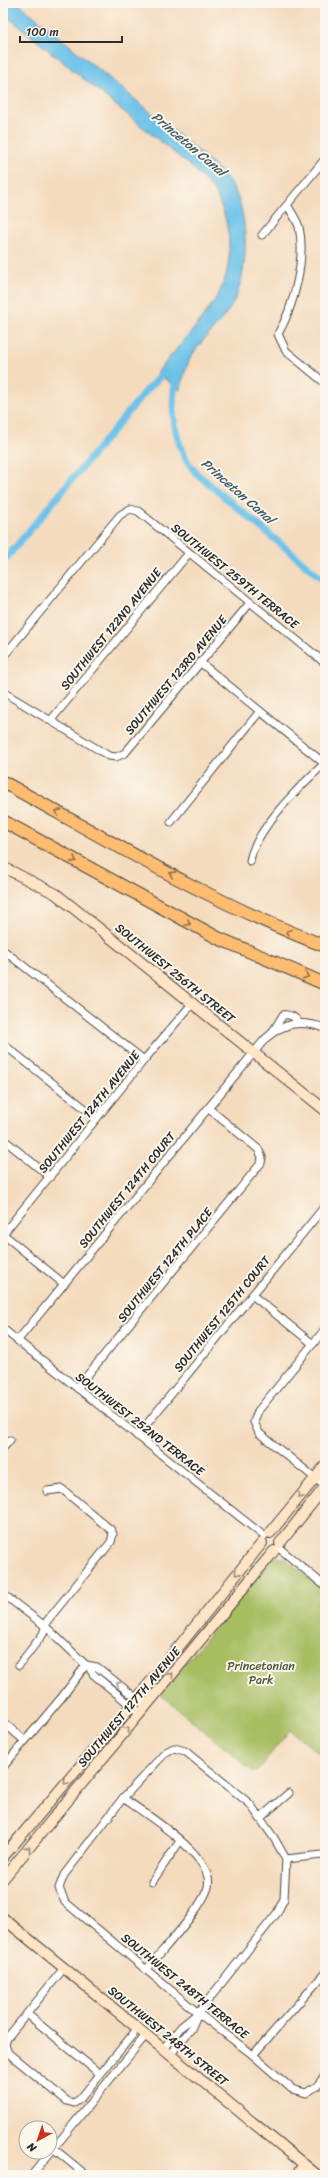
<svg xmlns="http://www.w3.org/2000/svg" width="328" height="2178" viewBox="0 0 328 2178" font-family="Sriracha,sans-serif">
	<rect width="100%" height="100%" fill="#fbf7ec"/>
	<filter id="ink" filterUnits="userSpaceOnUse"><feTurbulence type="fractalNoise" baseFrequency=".025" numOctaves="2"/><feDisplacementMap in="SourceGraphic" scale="8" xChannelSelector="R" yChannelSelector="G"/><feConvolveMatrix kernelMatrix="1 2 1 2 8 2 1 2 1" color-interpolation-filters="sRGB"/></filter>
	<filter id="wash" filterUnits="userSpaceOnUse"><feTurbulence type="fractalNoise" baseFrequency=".012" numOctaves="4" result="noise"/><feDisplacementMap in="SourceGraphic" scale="16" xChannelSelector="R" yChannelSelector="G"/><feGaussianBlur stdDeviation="0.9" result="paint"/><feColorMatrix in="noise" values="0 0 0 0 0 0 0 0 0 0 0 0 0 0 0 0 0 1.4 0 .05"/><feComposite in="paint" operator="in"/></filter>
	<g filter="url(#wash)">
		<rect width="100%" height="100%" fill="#f4dbbe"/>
		<!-- green -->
		<path fill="#a7bd62" stroke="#697446" d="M277,1557L284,1558L325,1591V1758L290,1730L255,1773L160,1694L272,1559Z"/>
		<!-- water -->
		<path fill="#6cc2e9" stroke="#4c768a" d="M3,3H18L205,157C213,165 222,173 229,181C251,210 250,278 230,308C219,325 203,338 192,355C186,365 183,379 180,390L157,373C176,348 205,319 219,293C236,262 231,215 211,187C206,181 199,175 194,169L3,13Z"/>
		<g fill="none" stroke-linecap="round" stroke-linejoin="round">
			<!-- canal -->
			<g stroke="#6cc2e9" stroke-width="7">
				<path d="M177,377C170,401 173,429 183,453C185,460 192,467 196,473L325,581"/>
				<path d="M3,562L146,391L167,369"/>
			</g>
		</g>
	</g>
	<g filter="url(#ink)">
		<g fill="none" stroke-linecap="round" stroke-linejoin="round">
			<defs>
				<g id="street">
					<path d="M288,206C291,212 297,220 299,227C306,259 294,306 278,334L286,351L325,383"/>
					<path d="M262,235L325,159"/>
					<path d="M3,657L120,515L130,509L138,511L325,663"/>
					<path d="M201,663L325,764"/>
					<path d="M3,692L109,756L116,757L125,753L250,603"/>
					<path d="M51,720L189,553"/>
					<path d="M171,822L260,711"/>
					<path d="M250,861C255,829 301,785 325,763"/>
					<path d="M3,950L144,1060"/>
					<path d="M272,1033L283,1015C291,1014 295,1017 299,1023"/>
					<path d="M3,1044L97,1118"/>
					<path d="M3,1139L50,1177"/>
					<path d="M3,1234L144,1060L192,1004"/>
					<path d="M3,1234L64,1284"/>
					<path d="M252,1295L313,1344"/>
					<path d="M3,1329L264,1536"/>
					<path d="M325,1329L258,1411L254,1422L259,1433L325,1486"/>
					<path d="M18,1340L265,1039C284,1022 301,1020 325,1028"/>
					<path d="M77,1388L261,1163L262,1157L258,1149L208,1108"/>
					<path d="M137,1436L325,1206"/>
					<path d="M3,1448L10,1440"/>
					<path d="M279,1548L325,1586"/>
					<path d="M3,1594L45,1626L86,1665L97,1667L146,1706"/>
					<path d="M19,1665L43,1634L47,1621L111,1542L113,1534L111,1530L62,1489L47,1491"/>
					<path d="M89,1667L93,1674L140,1713"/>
					<path d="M3,1722L25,1741"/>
					<path d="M3,1767L62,1697L86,1665"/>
					<path d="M123,1798C144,1813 216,1857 208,1887C202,1909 162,1950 147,1969"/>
					<path d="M260,1818L289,1793"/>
					<path d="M286,1859L322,1855L325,1856"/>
					<path d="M152,1882L180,1841"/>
					<path d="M64,1968L7,2038L5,2045L8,2053L67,2101L74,2103L80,2099L138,2028"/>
					<path d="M27,2014L100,2074"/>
					<path d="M163,2049L181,2027L198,2013L277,1913L284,1899L286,1859L274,1838L250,1804L185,1751L174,1748L166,1752L123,1798L64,1875L59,1888L65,1902L198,2013L253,2055L292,2089L306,2093L317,2086L325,2076"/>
					<path d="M170,2055L191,2029L197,2015"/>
					<path d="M253,2055L325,1973"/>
					<path d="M53,2148L86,2175"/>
					<path d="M32,2175L146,2035"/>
				</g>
				<g id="secondary">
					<path d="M3,867L56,894L325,1110"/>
					<path d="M270,1533L325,1466"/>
					<path d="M280,1543L325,1487"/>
					<path d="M3,1857L131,1706L262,1543"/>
					<path d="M3,1879L274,1551"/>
					<path d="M3,1918L317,2175"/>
					<path d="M296,2175L304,2165"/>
				</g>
				<g id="highway">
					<path d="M3,782C108,840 212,903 325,946"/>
					<path d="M3,821L218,938L325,984"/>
				</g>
			</defs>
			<!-- street casing -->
			<use href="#street" stroke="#494541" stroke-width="9"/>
			<!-- secondary casing -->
			<use href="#secondary" stroke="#494541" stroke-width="12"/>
			<!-- highway casing -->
			<use href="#highway" stroke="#494541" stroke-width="14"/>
			<!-- street -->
			<use href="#street" stroke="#fff" stroke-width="7"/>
			<!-- secondary -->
			<use href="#secondary" stroke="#ffe4c6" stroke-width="10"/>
			<!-- highway -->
			<use href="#highway" stroke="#febc70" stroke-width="12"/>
		</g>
		<!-- one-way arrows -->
		<defs><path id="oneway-chevron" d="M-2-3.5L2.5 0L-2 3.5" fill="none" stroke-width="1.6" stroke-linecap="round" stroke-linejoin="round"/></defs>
		<g stroke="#8a6c4a">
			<use href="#oneway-chevron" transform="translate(58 812) rotate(-151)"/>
			<use href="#oneway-chevron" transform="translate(74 860) rotate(29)"/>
			<use href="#oneway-chevron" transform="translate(172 874) rotate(-151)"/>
			<use href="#oneway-chevron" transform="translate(188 923) rotate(27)"/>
			<use href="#oneway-chevron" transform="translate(289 932) rotate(-157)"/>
			<use href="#oneway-chevron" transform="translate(306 976) rotate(22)"/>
		</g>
		<g stroke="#958878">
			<use href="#oneway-chevron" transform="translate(300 1496) rotate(130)"/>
			<use href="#oneway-chevron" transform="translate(237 1573) rotate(129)"/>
			<use href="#oneway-chevron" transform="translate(171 1675) rotate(-51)"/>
			<use href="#oneway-chevron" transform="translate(127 1729) rotate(-50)"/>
			<use href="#oneway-chevron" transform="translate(66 1782) rotate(130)"/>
			<use href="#oneway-chevron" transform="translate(28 1849) rotate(-50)"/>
		</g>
		<use stroke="#a0a0a0" href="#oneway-chevron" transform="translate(119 1684) rotate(-141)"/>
	</g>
	<g text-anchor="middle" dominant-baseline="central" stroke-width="4" stroke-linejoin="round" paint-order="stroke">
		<!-- street labels -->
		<g font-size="12" fill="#2b2b2b" stroke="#fbf7ec">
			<text transform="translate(235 576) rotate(39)">SOUTHWEST 259TH TERRACE</text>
			<text transform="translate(111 629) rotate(-51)">SOUTHWEST 122ND AVENUE</text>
			<text transform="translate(176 675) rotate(-50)">SOUTHWEST 123RD AVENUE</text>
			<text transform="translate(175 973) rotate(39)">SOUTHWEST 256TH STREET</text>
			<text transform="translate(89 1112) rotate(-51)">SOUTHWEST 124TH AVENUE</text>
			<text transform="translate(127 1190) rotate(-51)">SOUTHWEST 124TH COURT</text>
			<text transform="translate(165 1265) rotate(-51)">SOUTHWEST 124TH PLACE</text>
			<text transform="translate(222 1314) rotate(-51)">SOUTHWEST 125TH COURT</text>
			<text transform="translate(140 1424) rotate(38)">SOUTHWEST 252ND TERRACE</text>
			<text transform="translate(129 1707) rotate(-50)">SOUTHWEST 127TH AVENUE</text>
			<text transform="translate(185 1986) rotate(39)">SOUTHWEST 248TH TERRACE</text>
			<text transform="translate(168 2036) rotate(39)">SOUTHWEST 248TH STREET</text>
		</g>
		<!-- park labels -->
		<g font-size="12" fill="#50573c" stroke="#fbf7ec">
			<text x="261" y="1666">Princetonian<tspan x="261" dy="14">Park</tspan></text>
		</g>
		<!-- water labels -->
		<g font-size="13" font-style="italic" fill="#3e5864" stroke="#fbf7ec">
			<text transform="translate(189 144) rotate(40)">Princeton Canal</text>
			<text transform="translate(238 491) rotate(41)">Princeton Canal</text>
		</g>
	</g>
	<!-- margin -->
	<rect width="328" height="2178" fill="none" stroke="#fbf7ec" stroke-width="16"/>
	<!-- north arrow -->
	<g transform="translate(38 2140) rotate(220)"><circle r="19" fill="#fbf7ec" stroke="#a8a59f"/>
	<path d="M0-3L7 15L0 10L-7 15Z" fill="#c8321e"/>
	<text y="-6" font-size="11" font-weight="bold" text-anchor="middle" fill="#2b2b2b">N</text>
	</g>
	<!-- scale -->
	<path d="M20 36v6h102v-6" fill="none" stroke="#2b2b2b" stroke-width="2"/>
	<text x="26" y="36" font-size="12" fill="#2b2b2b" stroke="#fbf7ec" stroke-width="3" paint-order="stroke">100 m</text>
</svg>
